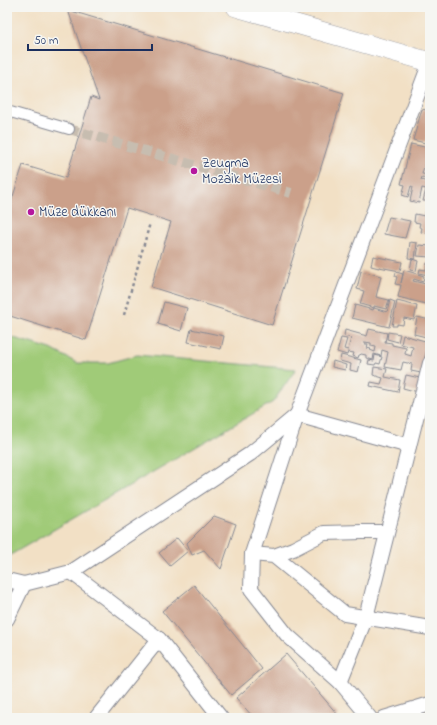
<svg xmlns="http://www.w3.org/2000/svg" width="437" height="725" viewBox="0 0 437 725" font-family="'Indie Flower',sans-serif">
	<rect width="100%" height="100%" fill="#f6f6f2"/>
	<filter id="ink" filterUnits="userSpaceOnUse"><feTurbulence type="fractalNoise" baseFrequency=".025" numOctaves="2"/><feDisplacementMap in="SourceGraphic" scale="8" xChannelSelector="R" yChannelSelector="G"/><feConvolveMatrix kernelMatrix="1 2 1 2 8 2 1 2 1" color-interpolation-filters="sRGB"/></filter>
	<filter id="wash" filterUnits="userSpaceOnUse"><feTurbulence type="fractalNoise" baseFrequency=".012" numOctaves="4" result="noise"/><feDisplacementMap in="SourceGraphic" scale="16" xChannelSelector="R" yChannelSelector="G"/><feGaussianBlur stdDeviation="0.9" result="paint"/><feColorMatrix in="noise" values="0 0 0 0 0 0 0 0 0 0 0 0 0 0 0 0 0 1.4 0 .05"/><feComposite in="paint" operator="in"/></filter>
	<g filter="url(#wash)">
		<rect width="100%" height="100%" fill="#f2e0c5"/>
		<!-- green -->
		<path fill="#a0cb78" stroke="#5e7d6b" d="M7,336L51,349L77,363H108L137,355L296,369L273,402L7,557Z"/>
		<g id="blocks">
			<!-- building -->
			<g fill="#cba08a" fill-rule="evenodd">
				<path d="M68,10L344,93L272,325L151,287L171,222L127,208L86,340L7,315V215L23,165L66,178L91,97L99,100Z"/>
				<path d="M422,109L430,111V131H429L425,143L413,140Z"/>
				<path d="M411,144L429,148L422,174L430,175V179L422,177L421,180L430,182V216L425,214L427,201H423L426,189L422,188L419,203L410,201L413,187L411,186L408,197L402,195L405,185L401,184Z"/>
				<path d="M415,214L429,217V220L430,221V235H428L429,231H426V233L421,232L422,228L419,227L420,223L414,222Z"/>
				<path d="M389,217L410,221L405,238L384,234Z"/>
				<path d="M410,242L417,243L415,259L408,258Z"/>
				<path d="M419,245L430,246V257L417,256Z"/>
				<path d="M373,256L402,262L400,271L379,267V268L371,266Z"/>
				<path d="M412,259L418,261L416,271L410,270Z"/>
				<path d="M427,263H430V282L427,281L428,275L419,273L420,269L426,270Z"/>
				<path d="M404,270L424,276L423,282L414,279L413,281L430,285V305L398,297L401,285L395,284L397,277L395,276L396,272L403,274L401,283Z"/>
				<path d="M361,271L381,276L376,297L389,300L386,309L374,306V308L360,304L364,291L357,289Z"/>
				<path d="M390,300L395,302L389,327L352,318L355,305L373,310L374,308L387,312Z"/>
				<path d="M397,301L417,306L414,320L404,318L403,325L397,324V326H392Z"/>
				<path d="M164,302L187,308L181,331L158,324Z"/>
				<path d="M417,317L430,320V338L414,334Z"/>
				<path d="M191,329L224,336L221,349L188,342Z"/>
				<path d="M369,329L387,333L385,342L392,343V345L406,348L405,354L411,356L413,347L401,344L403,335L429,342L423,364H424L421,373L411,371L412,364L403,362L401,370L385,367L388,352L382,350L381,356L374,354L373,360L366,358V355L361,354L360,355H359L358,358L353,356L354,353L348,352L347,355L337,352L341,338L347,339L344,349L348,350L351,338L344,336L345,330L367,336ZM365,342L371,343V346L376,347L375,352L370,350L371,349L367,348L368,344H365Z"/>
				<path d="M388,332L400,334L398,342L387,339Z"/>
				<path d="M341,355L361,360L358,372L350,370L351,364L340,361Z"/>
				<path d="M375,355L382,357L380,364L376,363L375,365L368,364L369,360L374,361Z"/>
				<path d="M333,361L346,365L345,370L332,367Z"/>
				<path d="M374,367L387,369L385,377L400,380L398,392L370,386L371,382L381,384L383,378L373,375Z"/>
				<path d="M406,375L420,378L418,392L403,388Z"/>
				<path d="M214,516L236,524L221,569L204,550L192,555L187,543Z"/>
				<path d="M177,538L188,551L170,566L159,553Z"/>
				<path d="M194,585L262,669L231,695L162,611Z"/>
				<path d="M286,654L338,715L335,718H254L236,698Z"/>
			</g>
		</g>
	</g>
	<g filter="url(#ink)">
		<use href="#blocks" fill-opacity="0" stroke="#868892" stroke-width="1"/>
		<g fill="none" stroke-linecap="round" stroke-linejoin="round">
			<!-- pedestrian-tunnel -->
			<path stroke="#c7bdb0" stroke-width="10" stroke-dasharray="10 5" stroke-linecap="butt" d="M69,129L291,193"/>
			<defs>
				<path id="pedestrian" d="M7,111L69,129"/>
				<g id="minor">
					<path d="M252,554L274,556L345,614L430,628"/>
					<path d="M274,556L293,549L324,533L363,532H387"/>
					<path d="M71,572L159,639L221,718"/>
					<path d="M7,580L24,584L71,572L250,454L297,415L409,446"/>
					<path d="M7,619L24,584"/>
					<path d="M340,682L366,617L430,363"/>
					<path d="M96,718L159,639"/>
					<path d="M370,718L340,682L287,635L251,589L252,554L297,415L430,62"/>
					<path d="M384,718L430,704"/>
				</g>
				<path id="secondary" d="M236,7L430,62"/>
			</defs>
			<!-- pedestrian casing -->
			<use href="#pedestrian" stroke="#868892" stroke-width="12"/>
			<!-- minor casing -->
			<use href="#minor" stroke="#868892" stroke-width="16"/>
			<!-- secondary casing -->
			<use href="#secondary" stroke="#868892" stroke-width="20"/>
			<!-- path -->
			<path stroke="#868892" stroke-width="2.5" stroke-dasharray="3 3" stroke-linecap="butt" d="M124,315L150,223"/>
			<!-- pedestrian -->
			<use href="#pedestrian" stroke="#fff" stroke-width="10"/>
			<!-- minor -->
			<use href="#minor" stroke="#fff" stroke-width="14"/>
			<!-- secondary -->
			<use href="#secondary" stroke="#fff" stroke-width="19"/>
		</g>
	</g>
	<!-- markers -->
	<g fill="#b5179e" stroke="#f6f6f2" stroke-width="1.5">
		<circle cx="194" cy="171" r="4"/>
		<circle cx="31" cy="212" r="4"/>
	</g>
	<g text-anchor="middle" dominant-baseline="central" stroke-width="3" stroke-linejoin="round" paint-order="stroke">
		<!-- poi labels -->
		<g font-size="14" fill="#1b2f5e" stroke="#f6f6f2" text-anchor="start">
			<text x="202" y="163">Zeugma<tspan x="202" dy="16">Mozaik Müzesi</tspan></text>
			<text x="39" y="212">Müze dükkanı</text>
		</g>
	</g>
	<!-- margin -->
	<rect width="437" height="725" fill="none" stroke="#f6f6f2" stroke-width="24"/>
	<!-- scale -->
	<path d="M28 44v6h124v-6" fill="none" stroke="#1b2f5e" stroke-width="2"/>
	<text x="34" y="44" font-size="12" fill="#1b2f5e" stroke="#f6f6f2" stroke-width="3" paint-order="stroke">50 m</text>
</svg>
